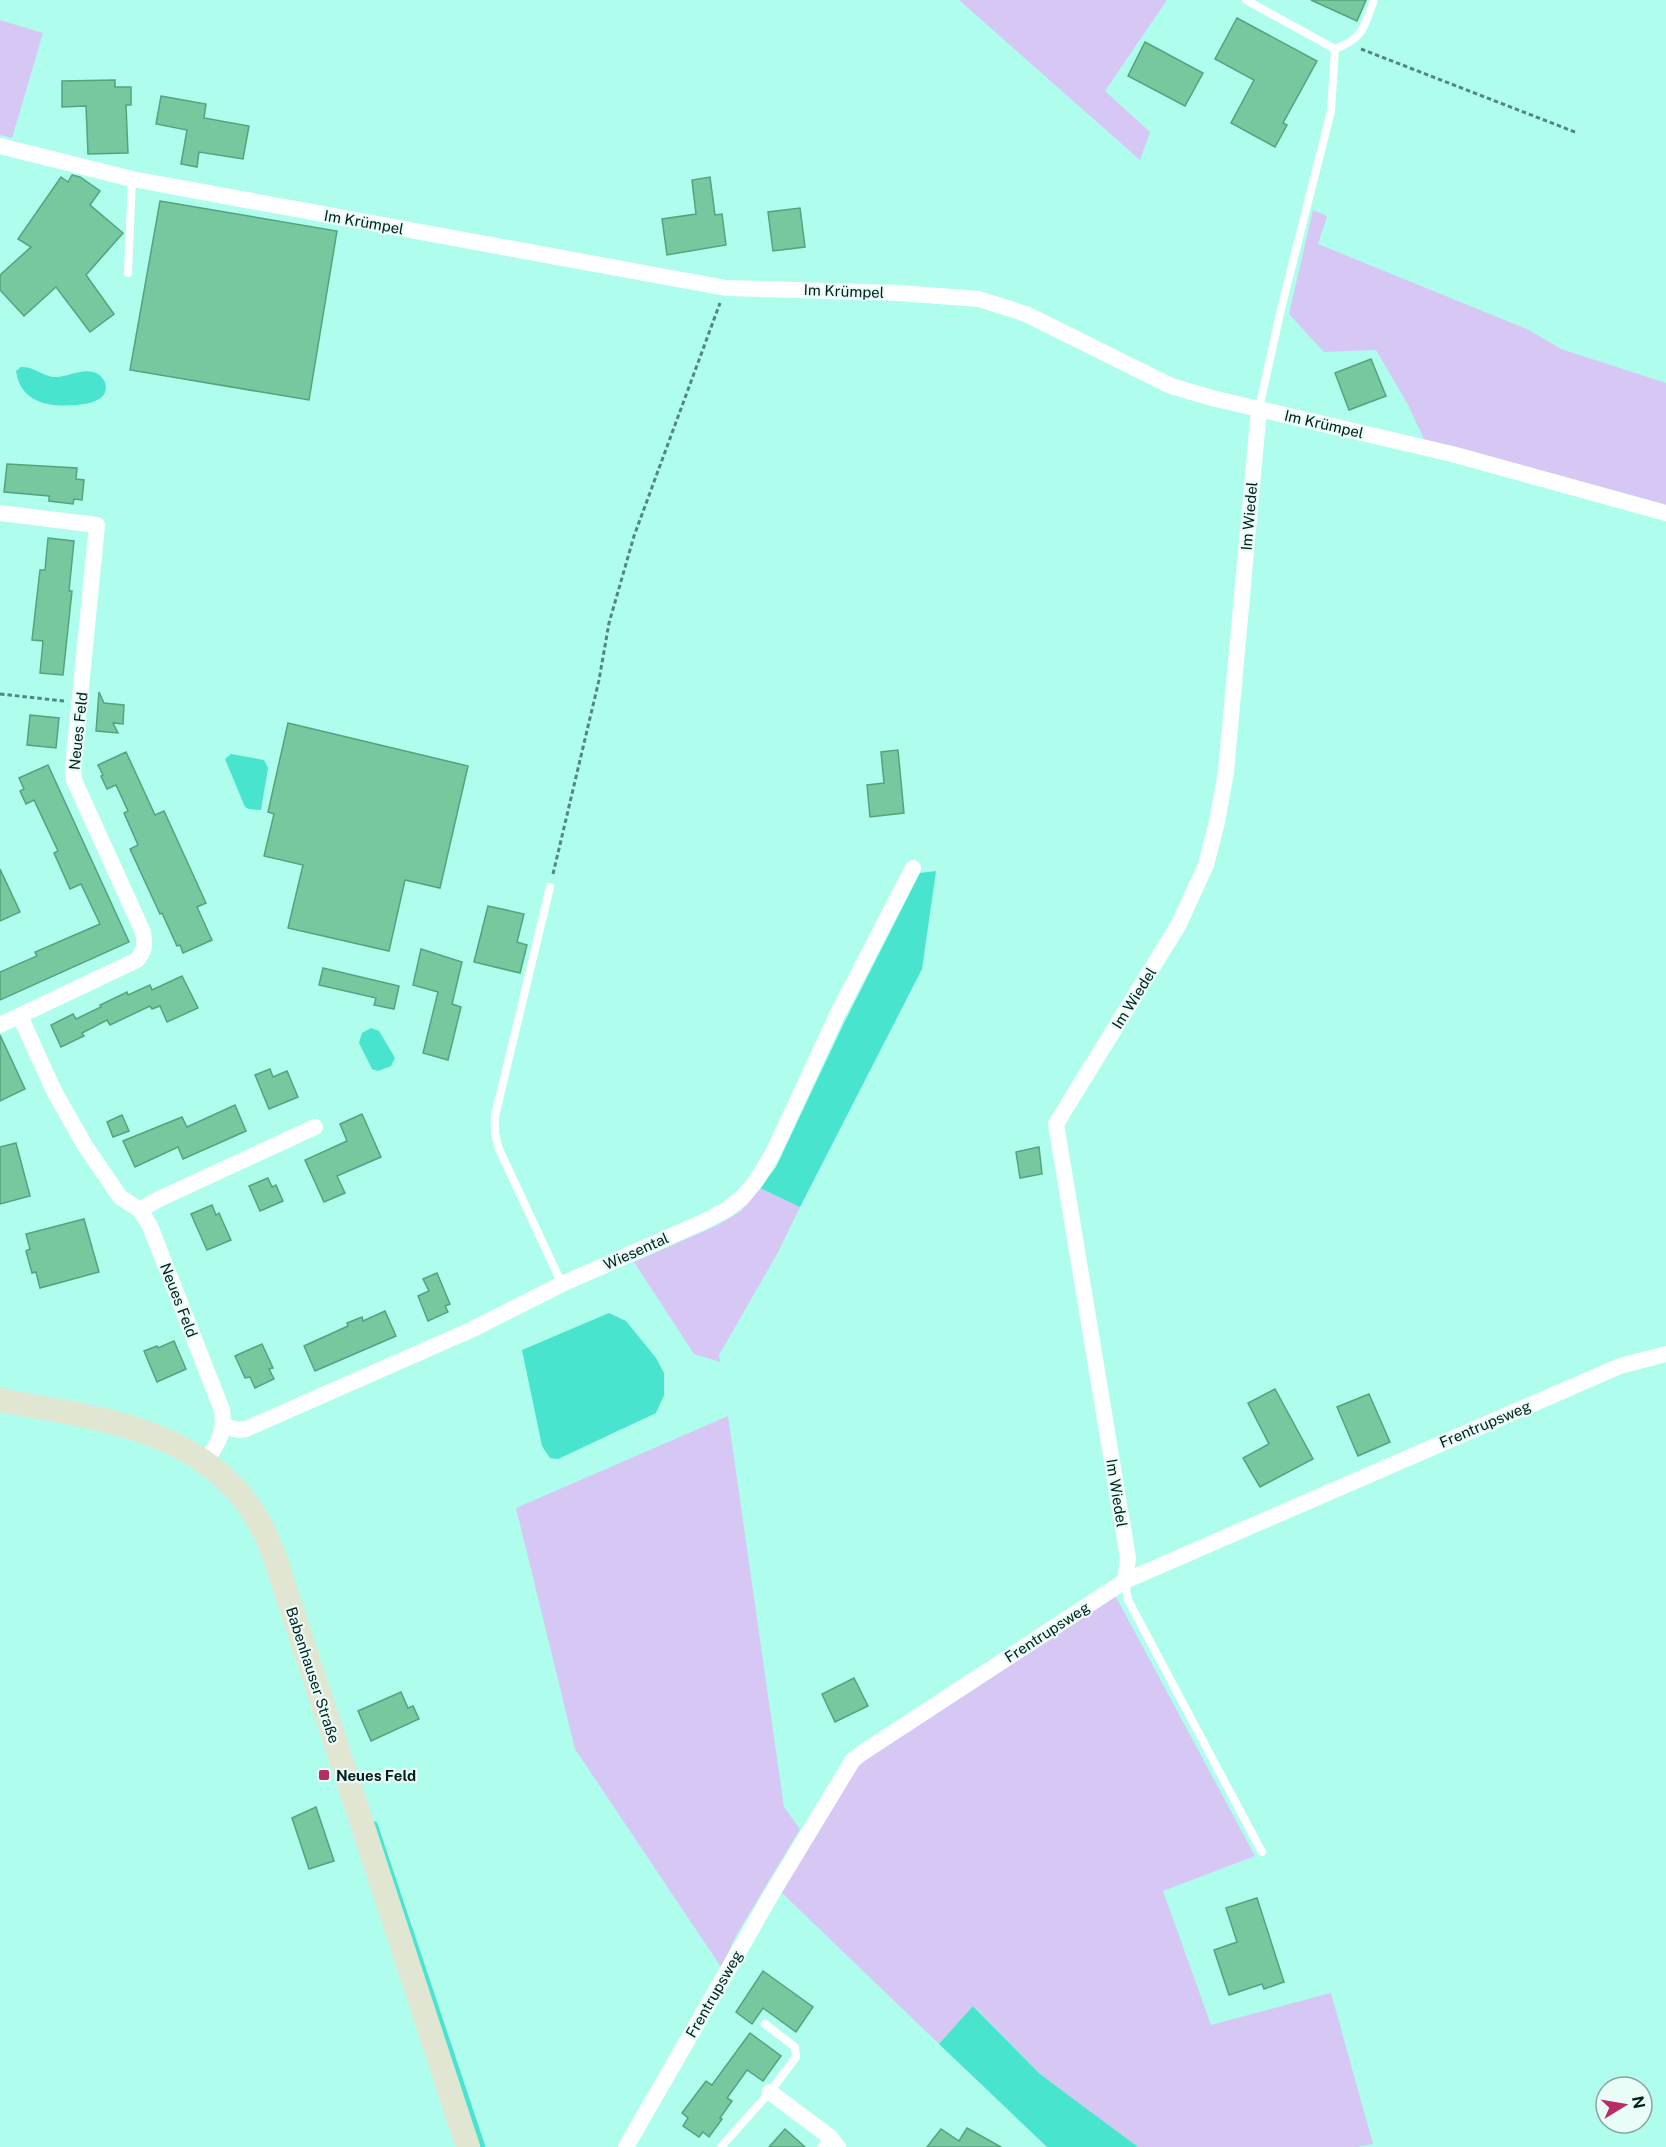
<svg xmlns="http://www.w3.org/2000/svg" width="1666" height="2147" viewBox="0 0 1666 2147" font-family="'Public Sans',sans-serif">
	<rect width="100%" height="100%" fill="#affded"/>
	<!-- green -->
	<g fill="#d7c7f5">
		<path d="M959,0H1167L1105,91L1150,132L1140,160Z"/>
		<path d="M0,20L43,33L12,138L0,135Z"/>
		<path d="M1313,210L1327,216L1318,244L1529,330L1561,349L1666,383V507L1425,441L1407,403L1376,350L1324,352L1289,314Z"/>
		<path d="M760,1188L800,1207L777,1254L719,1355L720,1362L694,1354L634,1262L718,1225L741,1211Z"/>
		<path d="M728,1416L784,1807L800,1829L737,1934L721,1967L575,1749L516,1508Z"/>
		<path d="M1115,1595L1255,1856L1163,1891L1211,2025L1331,1993L1373,2144L1357,2147H1138L1040,2074L974,2006L939,2044L781,1892L856,1765Z"/>
	</g>
	<!-- water -->
	<g fill="#48e4cd">
		<path d="M21,367C34,366 43,377 56,377C68,377 80,369 93,372C105,375 112,391 99,399C93,403 84,404 77,405C50,407 21,404 16,371Z"/>
		<path d="M231,754L264,760L268,768L261,810L249,809L245,807L225,759Z"/>
		<path d="M936,871L922,969L800,1207L760,1188L776,1167L844,1023L920,873Z"/>
		<path d="M371,1028L379,1031L395,1058L391,1066L378,1071L372,1069L359,1043L362,1033Z"/>
		<path d="M609,1313L626,1321L656,1358L664,1373V1395L656,1413L558,1459L550,1458L542,1446L522,1350Z"/>
		<path d="M973,2006L1040,2074L1138,2147H1047L939,2044Z"/>
	</g>
	<g fill="none" stroke-linecap="round" stroke-linejoin="round">
		<!-- stream -->
		<path stroke="#48e4cd" stroke-width="5" d="M375,1824L483,2147"/>
	</g>
	<!-- building -->
	<g fill="#77c79f" stroke="#53a47d" stroke-width="1.5">
		<path d="M1311,0H1366L1357,21Z"/>
		<path d="M1237,18L1317,61L1283,123L1287,125L1275,147L1231,123L1254,80L1215,59Z"/>
		<path d="M1145,42L1203,73L1185,106L1128,76Z"/>
		<path d="M115,80V87H131V105H126L128,153L88,154L86,106L62,107V81Z"/>
		<path d="M161,96L206,104L204,118L249,126L243,159L199,152L197,167L181,164L187,130L156,124Z"/>
		<path d="M72,175L80,177L100,191L90,205L123,233L86,275L114,314L90,332L56,287L24,316L0,290V275L31,247L18,239L61,177L68,182Z"/>
		<path d="M710,177L715,215L722,214L726,245L667,255L662,219L696,214L692,180Z"/>
		<path d="M160,201L337,231L309,400L130,370Z"/>
		<path d="M800,208L805,247L773,251L768,212Z"/>
		<path d="M1371,359L1386,396L1349,410L1335,373Z"/>
		<path d="M7,464L77,468L76,479L84,480L82,500L74,499L73,504L49,501V496L4,492Z"/>
		<path d="M48,538L74,541L69,591H72L63,675L40,673L43,641L32,640L40,570H45Z"/>
		<path d="M99,692L104,703L124,705L123,724L113,723L118,733L96,731Z"/>
		<path d="M30,715L59,718L56,748L27,745Z"/>
		<path d="M288,723L468,766L440,888L405,880L389,951L288,928L303,865L264,856L274,814L268,812Z"/>
		<path d="M898,750L904,813L870,817L867,785L884,783L881,752Z"/>
		<path d="M126,752L155,815L164,811L206,903L197,907L212,940L183,953L180,945L177,946L162,913L160,914L130,849L138,845L124,813L128,811L116,785L107,789L101,776L103,775L98,765Z"/>
		<path d="M48,765L129,942L0,1000V972L37,956L35,952L100,924L81,884L70,889L54,853L58,851L34,800L26,804L20,791L24,789L19,778Z"/>
		<path d="M0,869L20,912L0,921Z"/>
		<path d="M488,906L524,914L517,942L527,945L520,973L474,962Z"/>
		<path d="M421,949L462,962L452,1004L461,1007L448,1060L423,1053L438,992L413,985Z"/>
		<path d="M323,968L399,986L394,1009L374,1005L376,998L319,985Z"/>
		<path d="M182,976L198,1008L167,1022L160,1006L152,1009L150,1006L110,1025L107,1020L82,1033L84,1036L61,1047L51,1025L73,1014L76,1019L101,1007L100,1005L127,992L128,995L150,985L152,990Z"/>
		<path d="M0,1035L25,1089L0,1101Z"/>
		<path d="M270,1069L273,1077L287,1071L298,1097L269,1109L255,1075Z"/>
		<path d="M235,1105L246,1131L183,1159L178,1147L135,1167L123,1141L182,1117L187,1127Z"/>
		<path d="M362,1114L381,1157L337,1176L345,1193L324,1202L305,1160L347,1141L340,1124Z"/>
		<path d="M122,1115L129,1131L113,1137L107,1122Z"/>
		<path d="M16,1143L30,1196L0,1204V1147Z"/>
		<path d="M1039,1147L1042,1174L1020,1178L1016,1152Z"/>
		<path d="M268,1178L272,1187L276,1185L283,1201L260,1211L249,1186Z"/>
		<path d="M212,1205L216,1215L219,1213L231,1240L207,1250L191,1214Z"/>
		<path d="M84,1219L99,1272L40,1288L36,1272L32,1273L26,1251L30,1249L26,1234Z"/>
		<path d="M437,1273L450,1304L445,1306L448,1312L428,1321L418,1296L429,1291L423,1279Z"/>
		<path d="M385,1311L396,1336L315,1371L304,1346L348,1326L347,1323L362,1317L363,1321Z"/>
		<path d="M174,1341L186,1369L157,1382L144,1351L157,1346L158,1348Z"/>
		<path d="M262,1344L273,1368L269,1369L274,1379L255,1388L250,1377L245,1378L235,1356Z"/>
		<path d="M1275,1389L1313,1459L1260,1487L1243,1458L1269,1444L1248,1403Z"/>
		<path d="M1369,1394L1390,1442L1358,1456L1337,1407Z"/>
		<path d="M854,1678L868,1706L835,1722L822,1694Z"/>
		<path d="M401,1692L408,1708L413,1706L419,1719L371,1741L358,1711Z"/>
		<path d="M316,1807L334,1861L309,1869L292,1818Z"/>
		<path d="M1257,1898L1284,1982L1264,1989L1262,1984L1229,1995L1214,1950L1237,1942L1226,1908Z"/>
		<path d="M763,1971L813,2007L796,2032L763,2008L752,2024L736,2012Z"/>
		<path d="M750,2033L781,2056L763,2081L747,2070L727,2098L732,2101L720,2118L722,2119L709,2137L703,2132L699,2137L683,2126L688,2118L682,2113L706,2081L712,2085Z"/>
		<path d="M967,2128L1001,2147H927L941,2129L959,2141Z"/>
		<path d="M785,2129L805,2147H769Z"/>
	</g>
	<g fill="none" stroke-linecap="round" stroke-linejoin="round">
		<!-- path -->
		<g stroke="#52877d" stroke-width="3" stroke-dasharray="4.5 3" stroke-linecap="butt">
			<path d="M1361,49L1575,132"/>
			<path d="M0,694L64,701"/>
			<path d="M553,874L599,680L609,623L634,536L720,303"/>
		</g>
		<!-- service -->
		<g stroke="#fff" stroke-width="8">
			<path d="M1246,0L1335,49"/>
			<path d="M128,273L132,179"/>
			<path d="M1259,409L1281,309L1331,111L1335,49C1365,37 1363,28 1374,0"/>
			<path d="M550,887L495,1116V1133L499,1149L562,1284"/>
			<path d="M1125,1581L1128,1600L1262,1852"/>
			<path d="M721,2147L770,2092L796,2057L795,2047L765,2024"/>
			<path d="M821,2147L830,2137"/>
		</g>
		<!-- minor -->
		<g stroke="#fff" stroke-width="16">
			<path d="M0,146L132,179L726,288L899,293L979,299L1026,314L1171,386L1212,398L1452,454L1666,513"/>
			<path d="M0,513L97,525L73,768L74,780L143,932C145,944 145,951 137,960L0,1025"/>
			<path d="M20,1016L54,1091L84,1144L120,1197L140,1210L150,1226L222,1410C225,1434 218,1443 205,1462"/>
			<path d="M140,1210L157,1200L315,1127"/>
			<path d="M224,1426L238,1430L246,1429L473,1329L562,1284L703,1222L726,1210L742,1198L756,1181L772,1155L838,1013L913,868"/>
			<path d="M1125,1581L1128,1558L1056,1124L1179,924L1206,865L1217,822L1226,772L1259,409"/>
			<path d="M770,2092L830,2137L838,2147"/>
			<path d="M626,2147L774,1890L853,1760L862,1753L1125,1581L1620,1366L1666,1354"/>
		</g>
		<!-- secondary -->
		<path stroke="#e0e6d1" stroke-width="24" d="M0,1400C93,1418 199,1426 255,1515C273,1544 282,1581 293,1613L468,2147"/>
	</g>
	<!-- markers -->
	<rect fill="#b82d65" stroke="#eafcf8" stroke-width="2" x="318" y="1769" width="12" height="12" rx="3"/>
	<g text-anchor="middle" dominant-baseline="central" stroke-width="4.5" stroke-linejoin="round" paint-order="stroke">
		<!-- street labels -->
		<g font-size="15" fill="#00201b" stroke="#eafcf8">
			<text transform="translate(364 222) rotate(10)">Im Krümpel</text>
			<text transform="translate(844 291) rotate(2)">Im Krümpel</text>
			<text transform="translate(1324 424) rotate(13)">Im Krümpel</text>
			<text transform="translate(1249 516) rotate(-85)">Im Wiedel</text>
			<text transform="translate(78 731) rotate(-84)">Neues Feld</text>
			<text transform="translate(1134 998) rotate(-58)">Im Wiedel</text>
			<text transform="translate(636 1251) rotate(-24)">Wiesental</text>
			<text transform="translate(179 1300) rotate(69)">Neues Feld</text>
			<text transform="translate(1485 1424) rotate(-23)">Frentrupsweg</text>
			<text transform="translate(1117 1493) rotate(81)">Im Wiedel</text>
			<text transform="translate(1047 1632) rotate(-33)">Frentrupsweg</text>
			<text transform="translate(313 1675) rotate(72)">Babenhauser Straße</text>
			<text transform="translate(714 1994) rotate(-60)">Frentrupsweg</text>
		</g>
		<!-- poi labels -->
		<g font-size="15" font-weight="bold" fill="#00201b" stroke="#eafcf8" text-anchor="start">
			<text x="336" y="1775">Neues Feld</text>
		</g>
	</g>
	<!-- north arrow -->
	<g transform="translate(1624 2105) rotate(79)"><circle r="28" fill="#eafcf8" stroke="#8ca4a0" stroke-width="1.5"/>
	<path d="M0-4.5L10 22L0 15L-10 22Z" fill="#b82d65"/>
	<text y="-9" font-size="16" font-weight="bold" text-anchor="middle" fill="#00201b">N</text>
	</g>
</svg>
